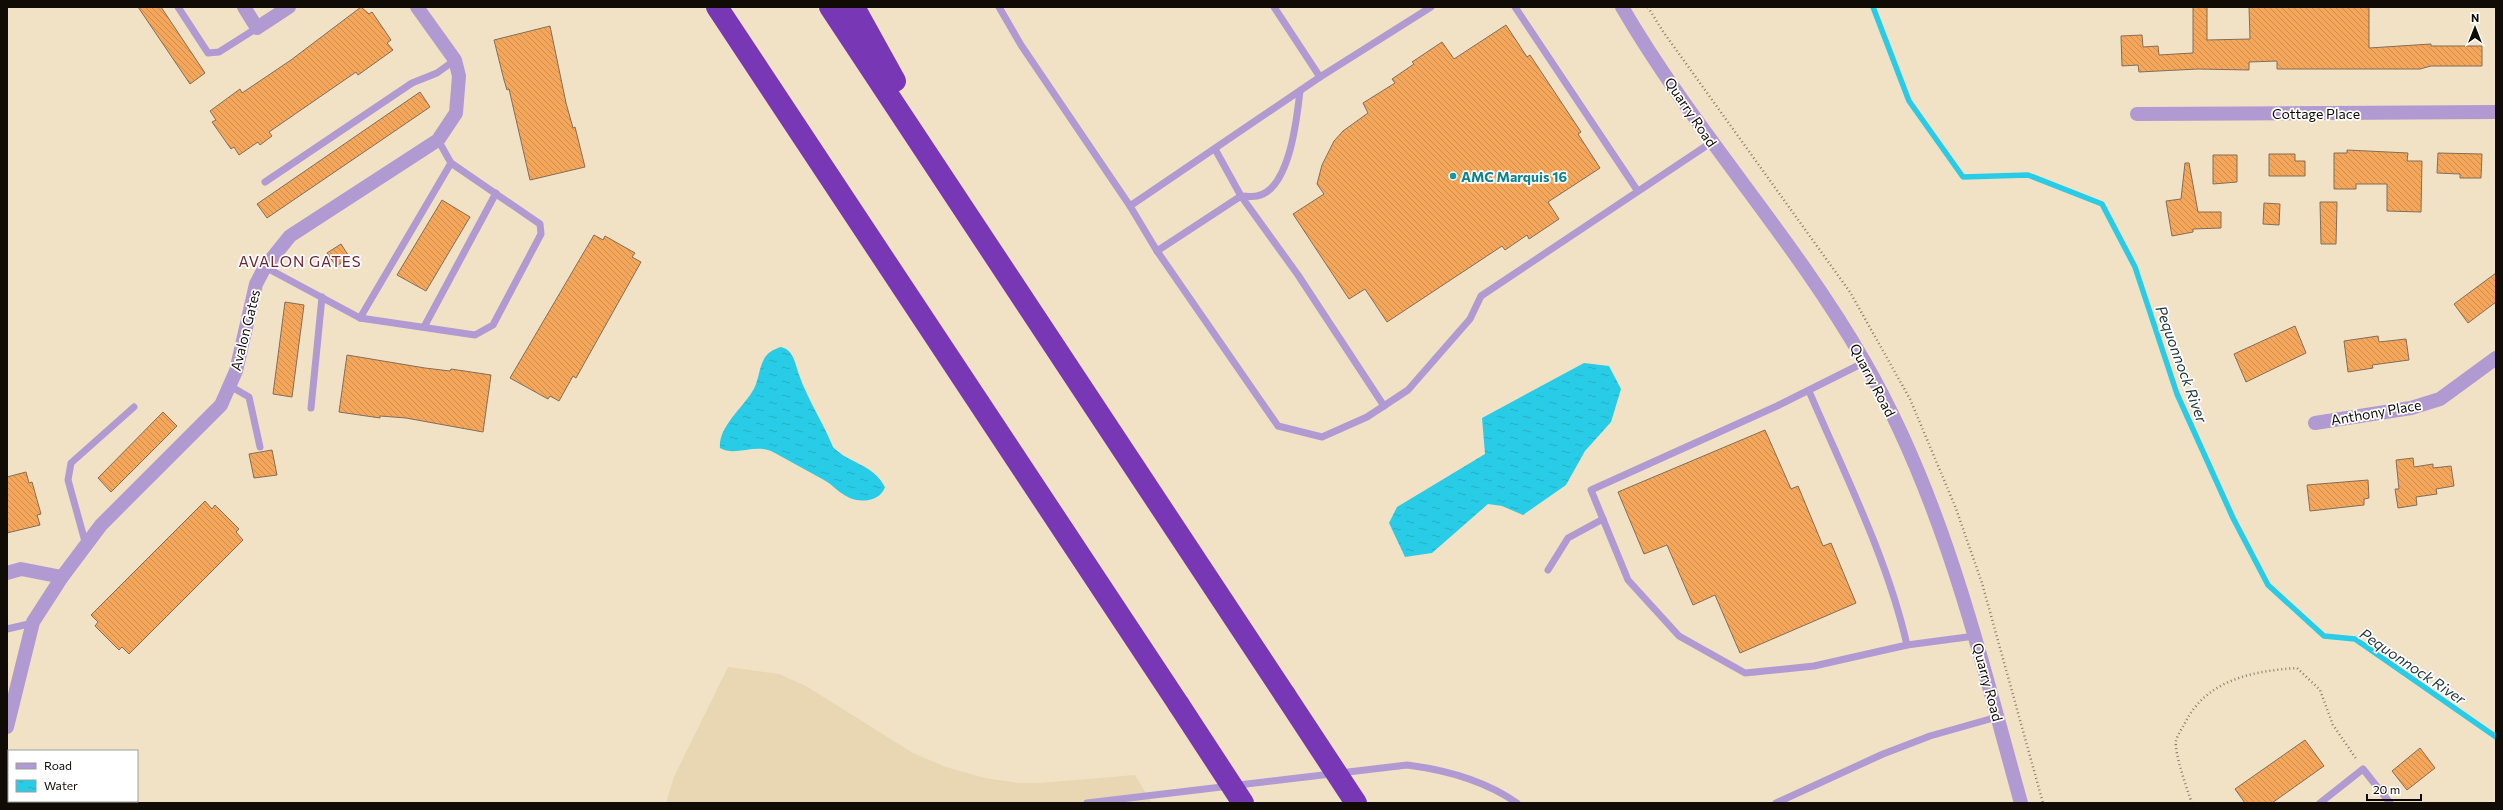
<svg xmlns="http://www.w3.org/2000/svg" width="2503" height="810" viewBox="0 0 2503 810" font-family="Commissioner,sans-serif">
	<defs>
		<pattern id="water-ripples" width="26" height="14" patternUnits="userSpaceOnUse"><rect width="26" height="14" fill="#28cce7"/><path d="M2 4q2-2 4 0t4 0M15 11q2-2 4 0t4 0" fill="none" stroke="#23aec4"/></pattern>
		<pattern id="building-back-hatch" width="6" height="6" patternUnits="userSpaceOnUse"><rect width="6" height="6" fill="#f4a75b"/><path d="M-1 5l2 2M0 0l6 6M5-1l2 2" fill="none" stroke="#d08e4e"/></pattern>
	</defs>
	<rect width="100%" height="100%" fill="#f1e2c5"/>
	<!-- built -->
	<path fill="#e9d6b2" d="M728,667L779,674L806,686L913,753L946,767L985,778L1018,783H1040L1135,775L1152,803H666L674,777Z"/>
	<!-- water -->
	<g fill="url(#water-ripples)">
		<path d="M781,347C789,349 792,354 795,362C803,393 821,418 833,447C849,464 872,463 885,487C880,502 859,504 846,496C838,492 833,485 824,480C807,471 790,461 773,452C756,443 735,457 720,448C718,428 742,408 752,392C759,382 758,370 764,359C767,353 774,349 781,347Z"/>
		<path d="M1584,363L1609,366L1621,389L1611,422L1585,451L1566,485L1523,515L1502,506L1488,504L1432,553L1405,557L1389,523L1397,507L1485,454L1482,418Z"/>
	</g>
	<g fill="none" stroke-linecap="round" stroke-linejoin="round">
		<!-- stream -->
		<path stroke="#28cce7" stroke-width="5.5" d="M1873,7L1909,101L1963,177L2028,175L2102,204L2135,267L2177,394L2233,518L2268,585L2324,636L2355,639L2496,737"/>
	</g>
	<!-- building -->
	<g fill="url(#building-back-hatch)" stroke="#846d59">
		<path d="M138,7H161L205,73L190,84Z"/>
		<path d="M361,7L369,14L372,12L391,40L387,43L393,50L358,75L356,72L269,132L272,136L260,145L258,142L239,155L234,147L231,149L212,122L216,120L210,111L240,89L242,93L291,60Z"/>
		<path d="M2193,7H2207V40L2250,39L2249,7H2369V48L2431,44V46H2482V66H2431L2420,69H2277V61L2249,62V70L2198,69L2139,72L2138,65L2122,66L2121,36L2142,35L2143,47L2158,46L2159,55L2193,53Z"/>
		<path d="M1506,25L1527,57L1530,55L1581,132L1578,134L1600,168L1548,202L1559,219L1529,239L1527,235L1505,250L1502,246L1387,322L1365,289L1349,299L1293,214L1324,194L1317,184L1322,165L1334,141L1343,131L1368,113L1363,103L1395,83L1392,79L1414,64L1412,62L1442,42L1454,59Z"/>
		<path d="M550,26L566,103L573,128L575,127L585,167L530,180L509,89L507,90L504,80L494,40Z"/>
		<path d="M420,92L430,107L267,218L257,204Z"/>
		<path d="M2347,150L2408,153L2407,161H2422L2421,212L2387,211V184H2356V189H2334V153H2347Z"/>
		<path d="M2438,153L2482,154L2481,178H2460V174L2437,173Z"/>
		<path d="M2269,154H2295V161H2305V176H2269Z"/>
		<path d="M2213,155H2237V182L2213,184Z"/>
		<path d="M2185,163H2189L2198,212H2221V228L2193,229V232L2172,236L2166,201L2181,199Z"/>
		<path d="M442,200L470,217L426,291L397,275Z"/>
		<path d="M2320,202H2337L2336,244H2321Z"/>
		<path d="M2264,203L2280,204L2279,225L2263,224Z"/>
		<path d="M594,235L603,240L605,236L635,253L632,257L641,262L576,378L573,376L559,401L550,396L548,399L510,378Z"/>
		<path d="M341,244L350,258L336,266L327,253Z"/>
		<path d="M2496,273V302L2468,323L2454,304Z"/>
		<path d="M285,302L304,305L292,397L273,394Z"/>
		<path d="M2295,326L2306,353L2246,382L2234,354Z"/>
		<path d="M2378,336L2379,342L2406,339L2409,360L2372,365L2373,368L2348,372L2344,341Z"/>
		<path d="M347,355L425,368L450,371L451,369L491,375L483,432L406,418L380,416V418L339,412Z"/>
		<path d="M163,412L177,426L111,492L98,478Z"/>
		<path d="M1765,430L1791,489L1798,486L1823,546L1831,543L1856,603L1740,653L1715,595L1693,605L1667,545L1644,554L1618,492Z"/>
		<path d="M272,450L277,475L254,478L249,454Z"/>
		<path d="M2413,458L2414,467L2433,464V468L2451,466L2454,486L2436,489L2437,494L2416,497L2417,505L2398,508L2395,489H2399L2396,460Z"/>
		<path d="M26,472L29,483L32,482L41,514L37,515L40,525L7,533V477Z"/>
		<path d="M2368,480L2369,498L2364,499V505L2310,511L2307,485Z"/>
		<path d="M205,501L212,509L215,505L239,529L236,532L243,540L129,654L122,647L119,650L95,626L98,622L91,615Z"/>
		<path d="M2305,740L2324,766L2272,803H2245L2235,789Z"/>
		<path d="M2420,748L2435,768L2407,790L2392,771Z"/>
	</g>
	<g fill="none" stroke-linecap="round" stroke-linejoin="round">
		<!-- path -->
		<g stroke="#887e6b" stroke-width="2.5" stroke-dasharray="1 3" stroke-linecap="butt">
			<path d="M1648,7L1662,30L1850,292L1910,399L1955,506L1982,583L2043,803"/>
			<path d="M2192,803C2188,793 2174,752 2176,741C2177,736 2181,730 2184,725C2205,680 2252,671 2297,668L2320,690L2333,725L2357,760"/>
		</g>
		<!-- lane -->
		<g stroke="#b199d2" stroke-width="7">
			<path d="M178,7L208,53L219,52L257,28"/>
			<path d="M999,7L1021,45L1130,206L1157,251L1278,426L1322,437L1367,417L1408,390L1470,319L1481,296L1712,142"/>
			<path d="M1274,7L1320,77"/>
			<path d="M1515,7L1637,190"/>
			<path d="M1215,149L1241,196L1298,275L1384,406"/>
			<path d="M265,182L412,83L437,73L455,60"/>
			<path d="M1130,206L1320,77L1431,7"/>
			<path d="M1157,251L1241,196C1246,196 1252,197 1257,196C1290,190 1297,117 1300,91"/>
			<path d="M265,267L360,318L475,335L493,325L541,234L540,224L451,163L438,140"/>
			<path d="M360,318L451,163"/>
			<path d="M424,327L496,193"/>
			<path d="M1865,362L1777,406L1591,490L1628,580L1679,636L1745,673L1814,666L1907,645L1975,636"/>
			<path d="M230,386L249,397L260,447"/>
			<path d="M1809,391C1844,473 1887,557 1907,645"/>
			<path d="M311,408L322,297"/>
			<path d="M86,545L68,480L71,463L134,407"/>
			<path d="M1548,570L1568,538L1603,519"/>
			<path d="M7,629L33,623"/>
			<path d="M1087,803L1407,765C1447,770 1484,780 1517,803"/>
			<path d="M1776,803L1883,754L1930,736L1997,717"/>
			<path d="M2320,803L2363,769L2390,803"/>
		</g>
		<!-- street -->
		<g stroke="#b199d2" stroke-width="14">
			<path d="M244,7L257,28L289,7"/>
			<path d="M1622,7C1694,131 1793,237 1864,361C1943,498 1979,652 2021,803"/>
			<path d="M2137,114L2496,112"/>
			<path d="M2315,423L2411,408L2440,399L2496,358"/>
			<path d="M7,573L21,569L62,577"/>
			<path d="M7,727L33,622L62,577L101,525L221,405L236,371L256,284L265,267L290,236L438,140L456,113L459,76L455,60L417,7"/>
		</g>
		<!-- highway -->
		<g stroke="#7838b5" stroke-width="22">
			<path d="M717,7L1179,705"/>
			<path d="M830,7L1285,695"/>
			<path d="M854,7L895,81"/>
		</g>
		<!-- highway-bridge -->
		<g stroke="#7838b5" stroke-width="22">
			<path d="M1285,695L1356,803"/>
			<path d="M1179,705L1243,803"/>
		</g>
	</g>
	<!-- markers -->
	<circle fill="#0f9aa8" stroke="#fff" stroke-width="1.5" cx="1453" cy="176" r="4"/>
	<g text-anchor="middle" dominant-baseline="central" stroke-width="3.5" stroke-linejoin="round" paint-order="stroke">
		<!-- street labels -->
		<g font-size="14" fill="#100b04" stroke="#fff">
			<text transform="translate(1691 112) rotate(56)">Quarry Road</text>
			<text x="2316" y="113">Cottage Place</text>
			<text transform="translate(245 330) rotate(-76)">Avalon Gates</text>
			<text transform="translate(1873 380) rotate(62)">Quarry Road</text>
			<text transform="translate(2376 412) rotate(-10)">Anthony Place</text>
			<text transform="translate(1988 682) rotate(75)">Quarry Road</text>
		</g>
		<!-- culture labels -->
		<g font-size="14" font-weight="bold" fill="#0d838f" stroke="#fff" text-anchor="start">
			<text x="1461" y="176">AMC Marquis 16</text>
		</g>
		<!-- neighbourhood labels -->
		<g font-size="15" letter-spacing="1" fill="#6b2638" stroke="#fff">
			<text x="300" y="261">AVALON GATES</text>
		</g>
		<!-- water labels -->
		<g font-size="15" font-style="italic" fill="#20393e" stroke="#fff">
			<text transform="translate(2182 364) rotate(70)">Pequonnock River</text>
			<text transform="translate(2413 666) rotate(34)">Pequonnock River</text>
		</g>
	</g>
	<!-- border -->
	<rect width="2503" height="810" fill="none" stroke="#100b04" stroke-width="16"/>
	<!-- legend -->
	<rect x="8" y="750" width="130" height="52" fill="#ffffff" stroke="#9f9d9b"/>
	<rect x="16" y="763" width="20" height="6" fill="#b199d2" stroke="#9f9d9b"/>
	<text x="44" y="770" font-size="12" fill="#100b04">Road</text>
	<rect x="16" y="780" width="20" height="12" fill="url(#water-ripples)" stroke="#9f9d9b"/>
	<text x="44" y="790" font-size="12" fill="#100b04">Water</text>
	<!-- north arrow -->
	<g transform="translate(2475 28)" stroke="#ffffff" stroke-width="3" paint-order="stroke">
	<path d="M0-3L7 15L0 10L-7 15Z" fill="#100b04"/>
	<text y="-6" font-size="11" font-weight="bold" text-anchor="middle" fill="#100b04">N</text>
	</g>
	<!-- scale -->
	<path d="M2367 794v6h54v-6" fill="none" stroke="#100b04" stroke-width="2"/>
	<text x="2373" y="794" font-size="12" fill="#100b04" stroke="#ffffff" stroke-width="3" paint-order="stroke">20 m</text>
</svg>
